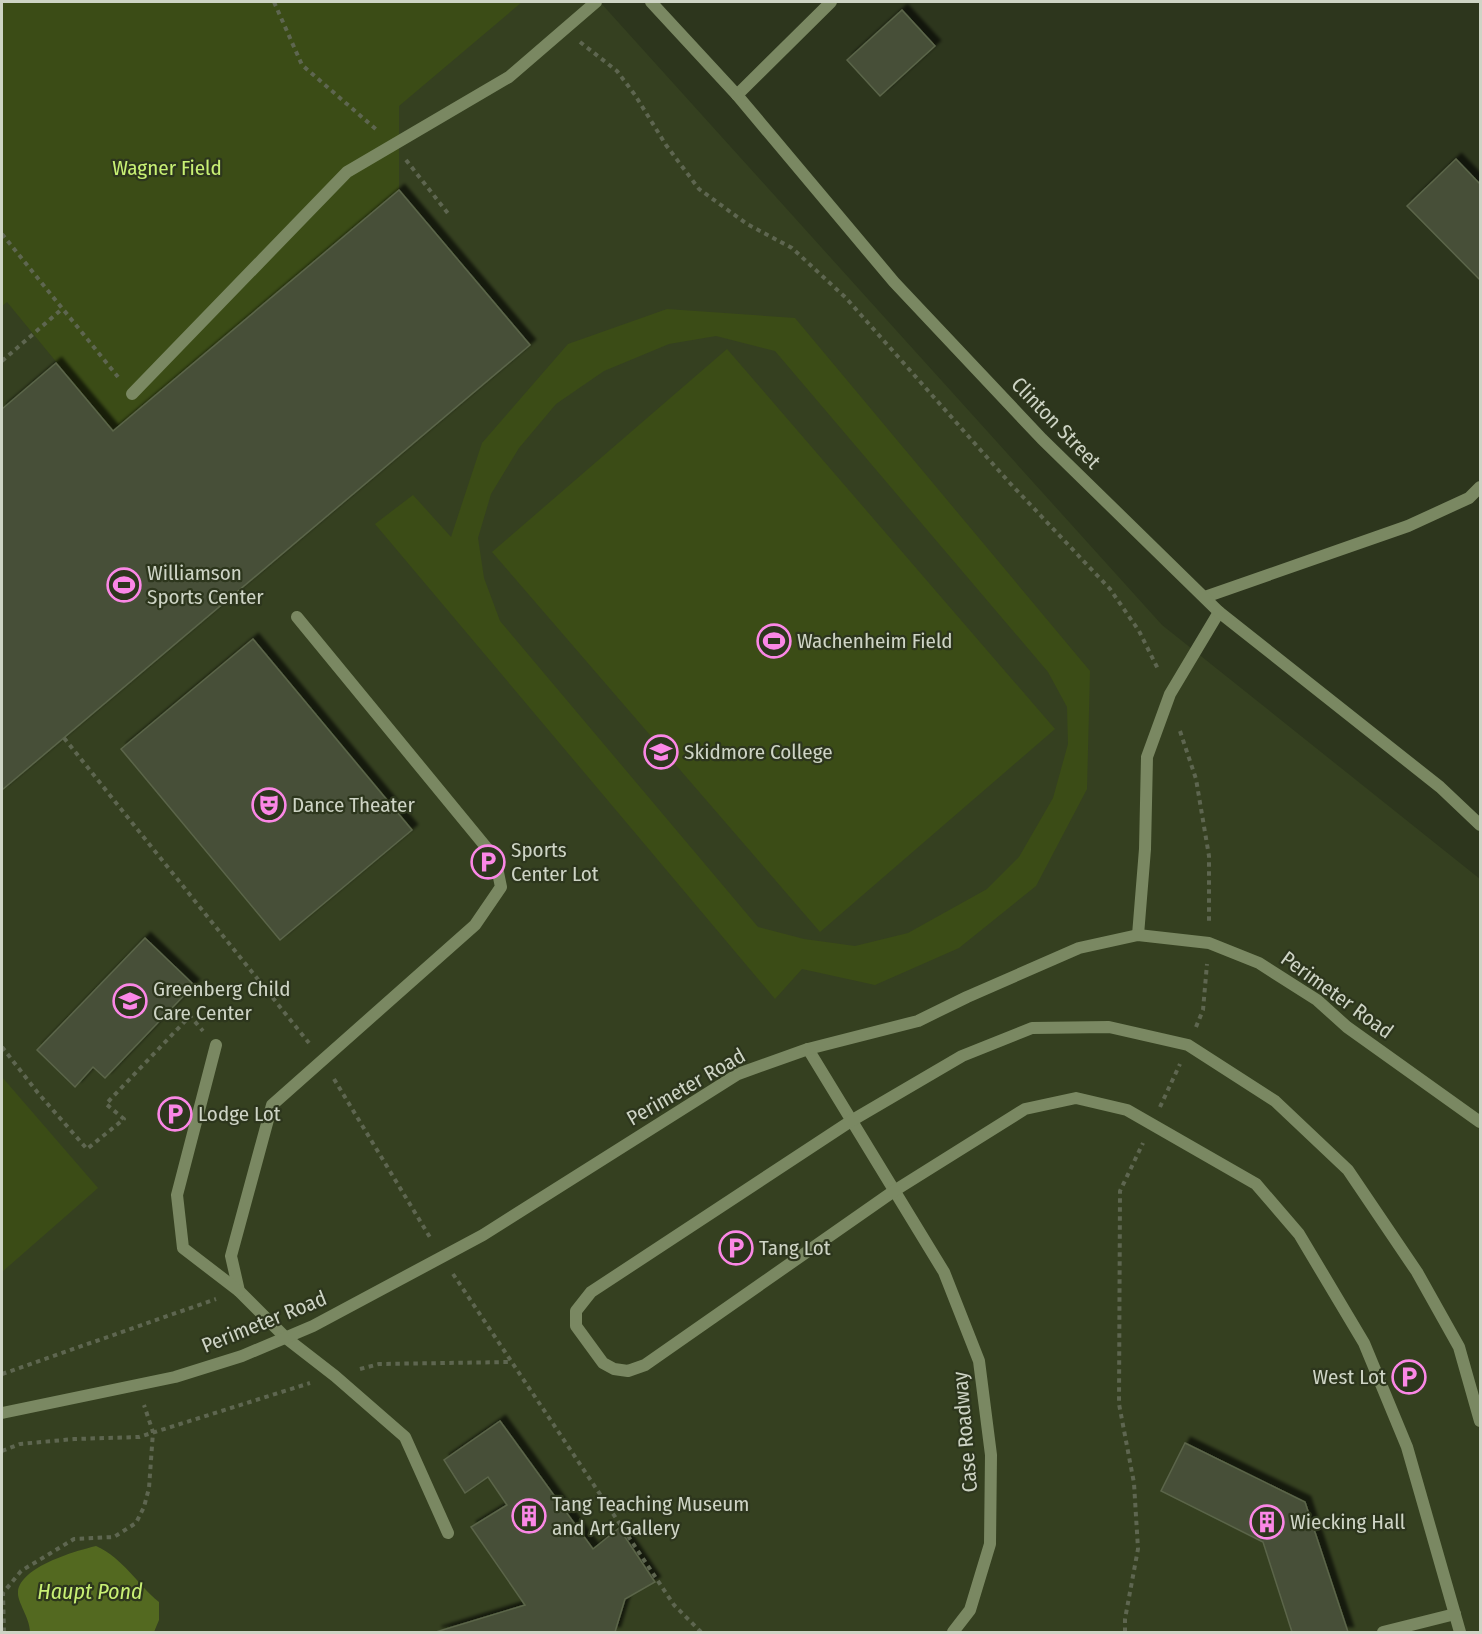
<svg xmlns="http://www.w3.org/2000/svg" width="1482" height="1634" viewBox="0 0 1482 1634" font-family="'Fira Sans Condensed',sans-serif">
	<defs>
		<filter id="shadow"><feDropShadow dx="5.5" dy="-5.5" stdDeviation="1.5" flood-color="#0009"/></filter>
	</defs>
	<rect width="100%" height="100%" fill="#2d361d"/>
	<!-- built -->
	<path fill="#354020" d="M2,2H600L1162,625L1480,879V1632H2Z"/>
	<!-- green -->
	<g fill="#3b4c16" fill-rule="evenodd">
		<path d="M2,2H522L399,106V190L113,431L7,302L2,306Z"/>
		<path d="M667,309L795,318L1090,671L1087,789L1036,886L959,948L875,985L802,969L775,999L375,524L413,495L451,537L482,443L568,344ZM716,336L775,351L1048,672L1067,707L1068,744L1053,798L1019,857L987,889L908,933L855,946L804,939L758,927L500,621L484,578L478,538L491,494L519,448L556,404L604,371L669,344Z"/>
		<path d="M727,349L1055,729L820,932L492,552Z"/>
		<path d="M2,1077L98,1188L2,1272Z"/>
	</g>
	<!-- water -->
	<path fill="#536920" d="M96,1546C124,1559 136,1583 159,1602V1620L154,1632H30C30,1618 17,1602 18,1592C20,1567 75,1551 96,1546Z"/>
	<!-- building -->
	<g fill="#475037" stroke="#5b654a" stroke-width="1.5" filter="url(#shadow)">
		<path d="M902,10L935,46L880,96L847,60Z"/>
		<path d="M1456,159L1480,184V280L1407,206Z"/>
		<path d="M399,190L530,345L2,790V409L56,363L113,431Z"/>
		<path d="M253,639L412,830L280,940L121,749Z"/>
		<path d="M145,938L194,985L105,1078L93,1067L75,1087L37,1050Z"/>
		<path d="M500,1421L593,1549L619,1528L655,1582L625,1599L615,1632H436L525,1605L471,1527L507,1505L488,1477L465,1493L444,1460Z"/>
		<path d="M1185,1443L1305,1502L1348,1632H1292L1263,1542L1161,1491Z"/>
	</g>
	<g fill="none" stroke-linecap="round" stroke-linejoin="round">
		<!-- path -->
		<g stroke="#5e6650" stroke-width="4" stroke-dasharray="4.5 4.5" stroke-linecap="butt">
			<path d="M274,2L302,65L378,131"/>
			<path d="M580,42L617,71L635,95L666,145L699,189L747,224L792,248L846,298L1008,481L1110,589L1139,631L1159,671"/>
			<path d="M406,160L450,216"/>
			<path d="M2,234L118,377"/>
			<path d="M2,361L62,309"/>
			<path d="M1180,731L1196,779L1209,856V924"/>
			<path d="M64,738L309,1043"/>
			<path d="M1196,1027L1203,1010L1207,964"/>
			<path d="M2,1047L38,1093L87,1149L124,1119L106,1104L190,1016L203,1031"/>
			<path d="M334,1079L431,1239"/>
			<path d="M1160,1107L1180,1064"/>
			<path d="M453,1274L674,1605L701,1632"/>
			<path d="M360,1369L379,1364L511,1362"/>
			<path d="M2,1374L216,1299"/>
			<path d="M2,1451L20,1444L74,1439L139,1437L310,1383"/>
			<path d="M4,1632L3,1593L21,1571L74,1539L114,1537L136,1523L144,1507L149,1488L153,1432L144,1405"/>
			<path d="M1125,1632V1619L1138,1549L1134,1483L1119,1404L1120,1191L1143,1143"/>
		</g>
		<!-- service -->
		<g stroke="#7a8862" stroke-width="12">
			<path d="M132,394L347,172L509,77L596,2"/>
			<path d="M1205,597L1408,526L1469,498L1480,487"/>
			<path d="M297,617L495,858L501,887L475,925L272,1105L231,1256L239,1291L286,1338L335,1376L405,1437L448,1533"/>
			<path d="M1138,935L1145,849L1147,757L1170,694L1219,612"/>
			<path d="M216,1045L177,1195L183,1248L239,1291"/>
			<path d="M808,1049L944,1272L979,1361L991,1455L990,1544L970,1610L953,1632"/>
			<path d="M2,1413L175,1377L242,1356L313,1326L483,1235L738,1074L808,1049L918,1021L967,997L1079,948L1138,935L1209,943L1259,963L1317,1000L1347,1027L1480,1122"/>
			<path d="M1383,1632L1455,1614"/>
			<path d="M1460,1632L1407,1447L1364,1343L1299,1234L1256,1184L1127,1110L1076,1098L1025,1109L894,1191L645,1365L628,1371L614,1369L603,1363L576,1326V1311L591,1292L851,1121L962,1056L1032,1028L1109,1027L1188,1045L1275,1101L1348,1170L1417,1272L1459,1347L1480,1421"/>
		</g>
		<!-- minor -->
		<path stroke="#7a8862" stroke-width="12" d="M737,95L831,2"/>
		<!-- tertiary -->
		<path stroke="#7a8862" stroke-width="12" d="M651,2L737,95L894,282L1042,439L1219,612L1440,787L1480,825"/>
	</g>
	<!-- icons -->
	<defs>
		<symbol id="stadium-ring" viewBox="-11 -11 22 22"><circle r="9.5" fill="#2d361d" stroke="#fb87e6" stroke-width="1.5"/><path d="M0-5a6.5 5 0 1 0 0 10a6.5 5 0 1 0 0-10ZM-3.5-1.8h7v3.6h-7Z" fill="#fb87e6"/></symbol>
		<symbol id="university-ring" viewBox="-11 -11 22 22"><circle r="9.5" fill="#2d361d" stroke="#fb87e6" stroke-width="1.5"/><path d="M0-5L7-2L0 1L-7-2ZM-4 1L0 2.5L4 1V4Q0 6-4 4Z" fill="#fb87e6"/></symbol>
		<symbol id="theatre-ring" viewBox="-11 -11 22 22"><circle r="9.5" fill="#2d361d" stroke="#fb87e6" stroke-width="1.5"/><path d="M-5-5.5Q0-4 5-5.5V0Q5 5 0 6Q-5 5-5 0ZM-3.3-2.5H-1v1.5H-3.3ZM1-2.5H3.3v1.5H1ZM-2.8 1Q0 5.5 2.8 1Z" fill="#fb87e6"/></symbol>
		<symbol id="parking-ring" viewBox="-11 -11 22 22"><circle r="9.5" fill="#2d361d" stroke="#fb87e6" stroke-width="1.5"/><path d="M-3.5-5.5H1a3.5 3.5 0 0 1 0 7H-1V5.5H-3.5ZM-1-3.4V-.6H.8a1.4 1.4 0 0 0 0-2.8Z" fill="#fb87e6"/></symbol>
		<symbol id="school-ring" viewBox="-11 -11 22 22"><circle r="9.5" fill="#2d361d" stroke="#fb87e6" stroke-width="1.5"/><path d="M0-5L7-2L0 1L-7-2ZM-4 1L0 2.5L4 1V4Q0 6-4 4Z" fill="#fb87e6"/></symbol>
		<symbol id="building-ring" viewBox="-11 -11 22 22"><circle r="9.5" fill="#2d361d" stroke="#fb87e6" stroke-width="1.5"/><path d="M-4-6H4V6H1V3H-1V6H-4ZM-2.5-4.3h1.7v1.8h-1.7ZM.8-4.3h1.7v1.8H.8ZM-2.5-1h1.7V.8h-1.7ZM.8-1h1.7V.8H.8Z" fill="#fb87e6"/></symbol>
	</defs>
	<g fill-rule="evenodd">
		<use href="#stadium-ring" x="105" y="566" width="38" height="38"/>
		<use href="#stadium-ring" x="755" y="622" width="38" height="38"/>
		<use href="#university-ring" x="642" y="733" width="38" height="38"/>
		<use href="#theatre-ring" x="250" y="786" width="38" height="38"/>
		<use href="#parking-ring" x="469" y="843" width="38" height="38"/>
		<use href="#school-ring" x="111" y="982" width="38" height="38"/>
		<use href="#parking-ring" x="156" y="1095" width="38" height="38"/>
		<use href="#parking-ring" x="717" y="1229" width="38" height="38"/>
		<use href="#parking-ring" x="1390" y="1358" width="38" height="38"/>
		<use href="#building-ring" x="510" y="1497" width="38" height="38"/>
		<use href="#building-ring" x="1248" y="1503" width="38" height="38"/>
	</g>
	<g text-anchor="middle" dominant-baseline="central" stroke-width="4.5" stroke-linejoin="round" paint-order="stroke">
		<!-- park labels -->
		<g font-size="21" fill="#c8f074" stroke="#2d361d">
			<text x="167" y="168">Wagner Field</text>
		</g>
		<!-- street labels -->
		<g font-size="21" fill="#ced4c5" stroke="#2d361d">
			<text transform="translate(1056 423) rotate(46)">Clinton Street</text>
			<text transform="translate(1337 995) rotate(36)">Perimeter Road</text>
			<text transform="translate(686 1087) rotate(-30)">Perimeter Road</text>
			<text transform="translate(264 1322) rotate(-22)">Perimeter Road</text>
			<text transform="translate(965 1432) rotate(-95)">Case Roadway</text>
		</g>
		<!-- poi labels -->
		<g font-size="21" fill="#ced4c5" stroke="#2d361d" text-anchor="start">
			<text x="147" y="573">Williamson<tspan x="147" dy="24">Sports Center</tspan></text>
			<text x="797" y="641">Wachenheim Field</text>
			<text x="684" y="752">Skidmore College</text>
			<text x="292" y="805">Dance Theater</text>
			<text x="511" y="850">Sports<tspan x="511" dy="24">Center Lot</tspan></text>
			<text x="153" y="989">Greenberg Child<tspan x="153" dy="24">Care Center</tspan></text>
			<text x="198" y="1114">Lodge Lot</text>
			<text x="759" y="1248">Tang Lot</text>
			<text x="1386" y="1377" text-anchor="end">West Lot</text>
			<text x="552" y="1504">Tang Teaching Museum<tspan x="552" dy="24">and Art Gallery</tspan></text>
			<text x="1290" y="1522">Wiecking Hall</text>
		</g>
		<!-- water labels -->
		<g font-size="22" font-style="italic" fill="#c8f074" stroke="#2d361d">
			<text x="90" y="1591">Haupt Pond</text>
		</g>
	</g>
	<!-- border -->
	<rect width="1482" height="1634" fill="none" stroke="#ced4c5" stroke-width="6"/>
</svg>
